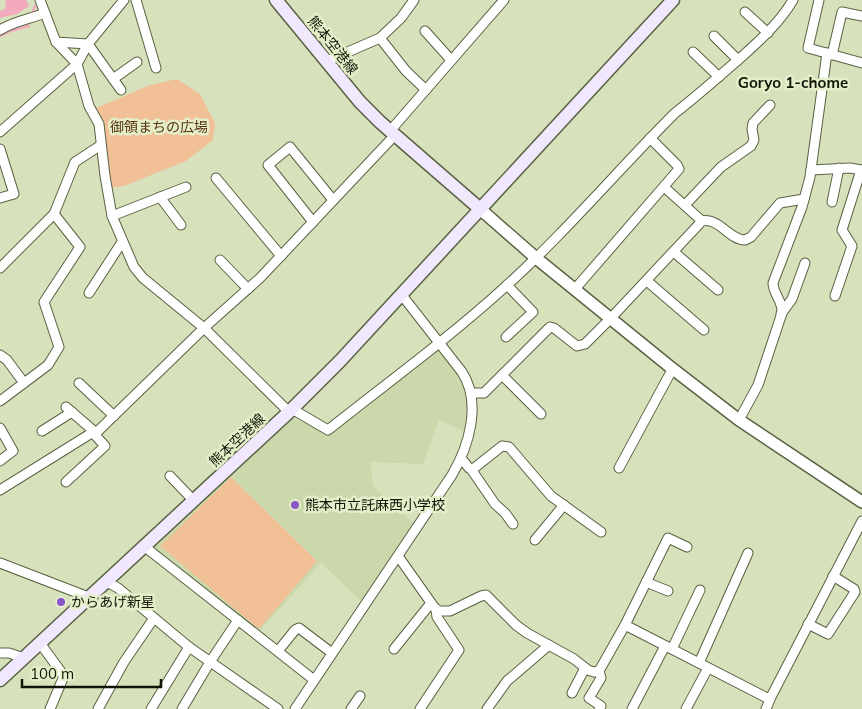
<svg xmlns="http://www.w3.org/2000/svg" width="862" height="709" viewBox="0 0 862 709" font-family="Mulish,'Noto Sans JP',sans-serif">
	<rect width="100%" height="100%" fill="#d7e2bd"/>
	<!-- built -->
	<path fill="#cbd8ac" d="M439,348L460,373L466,387L469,413L465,432L439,420L423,464L370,462L373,486L415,524L362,602L321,563L259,632L152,547L291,417L328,434Z"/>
	<!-- green -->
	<g fill="#f1c097">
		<path d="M177,79L200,94L215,123L213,140L186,161L124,186L111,188L94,109L150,85Z"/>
		<path d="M231,477L317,561L259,629L160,546Z"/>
	</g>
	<!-- water -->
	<path fill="#f4aabe" d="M6,0H26L29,6L17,14L0,18V11L5,9Z"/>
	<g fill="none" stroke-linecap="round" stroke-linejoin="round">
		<!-- stream -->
		<g stroke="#f4aabe" stroke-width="2.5">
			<path d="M33,11L35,6"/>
			<path d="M0,36L10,31L29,26"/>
		</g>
		<defs>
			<g id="minor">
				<path d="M40,0L56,42L77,64L89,106L99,124L105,176L112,216L134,267L143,278L204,328L289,412"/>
				<path d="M136,0L156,68"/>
				<path d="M819,0L808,48L862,63"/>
				<path d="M745,12L768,33"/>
				<path d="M0,30C14,21 30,19 45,13"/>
				<path d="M425,31L451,60"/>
				<path d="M714,36L738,60"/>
				<path d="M380,38L406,71L426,90"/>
				<path d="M56,42L88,44L121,90"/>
				<path d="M693,52L719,77"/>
				<path d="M832,55L842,12L862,16"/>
				<path d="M327,61L380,38L401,18L414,0"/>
				<path d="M113,79L137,62"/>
				<path d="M390,131L504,0"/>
				<path d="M0,132L77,64L88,44L124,0"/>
				<path d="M0,149L14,194L0,198"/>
				<path d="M811,170L850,168L862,170"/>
				<path d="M216,178L281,256"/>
				<path d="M664,187L702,221"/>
				<path d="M160,197L181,225"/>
				<path d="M832,202L839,168"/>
				<path d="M685,205L721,167L751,146L754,140L752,129L753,123L770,105"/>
				<path d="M112,216L186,187"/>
				<path d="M313,222L268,165L290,147L333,200"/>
				<path d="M674,252L718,290"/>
				<path d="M220,260L248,289"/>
				<path d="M0,268L54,214L75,162L101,145"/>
				<path d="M647,281L704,330"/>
				<path d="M575,289L679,169L677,165L650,138"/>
				<path d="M89,293L122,242"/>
				<path d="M835,296L852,246L842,230L861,170"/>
				<path d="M781,314L792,299L805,263"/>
				<path d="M506,337L533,312L507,285"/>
				<path d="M0,355L7,360L24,383"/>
				<path d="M502,375L541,414"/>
				<path d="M79,383L114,416"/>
				<path d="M471,393H484L550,327L554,328L577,346L585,344L611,318L702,221C719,217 729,240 745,240L751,237L780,203L804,199"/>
				<path d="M0,401L48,365L59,347L44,302L80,247L54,214"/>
				<path d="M66,407L96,433"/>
				<path d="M292,409L328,430C387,383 449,338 505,287C565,233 618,170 675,113C697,96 717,78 738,60C758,42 779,24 793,0"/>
				<path d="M739,420L758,385L782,313C783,301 773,294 773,283L802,207L810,177L827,53"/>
				<path d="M0,428L13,451L0,461"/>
				<path d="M42,431L72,412"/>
				<path d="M461,458L469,468L473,469L502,446L509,447L551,496L601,532"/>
				<path d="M619,468L673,368"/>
				<path d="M471,469L495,504L505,513L513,524"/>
				<path d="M170,476L194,501"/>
				<path d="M66,482L105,446L94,434"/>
				<path d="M0,490L90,434L96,433L204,328L260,278L395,135"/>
				<path d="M535,540L564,505"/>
				<path d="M145,547L314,680"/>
				<path d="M687,547L668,538L625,625L769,699"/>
				<path d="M398,556L434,607L439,611H450L481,596L486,595L516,625L527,633L574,659L588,670L594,672L599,671"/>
				<path d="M0,563L91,598"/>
				<path d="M107,582L118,588L189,647L278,709"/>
				<path d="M646,582L668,591"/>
				<path d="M808,624L828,634L855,592L854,589L833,576"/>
				<path d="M40,643L64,676L50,709"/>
				<path d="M394,649L431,603"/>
				<path d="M672,649L700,590"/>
				<path d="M278,651L295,630L299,628L332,653"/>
				<path d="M0,653H9L24,658"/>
				<path d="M699,663L748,553"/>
				<path d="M572,693L585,668"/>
				<path d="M98,709L124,662L154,618"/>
				<path d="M151,709L189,647"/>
				<path d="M182,709L210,662L238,620"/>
				<path d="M295,709L452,475C469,446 482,403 462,372L401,294"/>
				<path d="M351,709L360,696"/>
				<path d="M420,709L459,650L437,617L436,610"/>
				<path d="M487,709L507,681L549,645"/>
				<path d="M599,709L601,706L589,698L601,678L599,671L625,625"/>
				<path d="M632,709L665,646"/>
				<path d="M686,709L708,668"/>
				<path d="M766,709L771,697L862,521"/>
			</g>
			<path id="tertiary" d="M479,208L536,258L669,366L739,420L862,502"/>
			<g id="secondary">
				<path d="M276,0L360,102L380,122L479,208"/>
				<path d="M0,680L289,412L340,361L673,0"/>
			</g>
		</defs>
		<!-- minor casing -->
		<use href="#minor" stroke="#596242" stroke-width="11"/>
		<!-- tertiary casing -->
		<use href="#tertiary" stroke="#596242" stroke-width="14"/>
		<!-- secondary casing -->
		<use href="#secondary" stroke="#596242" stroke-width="15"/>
		<!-- minor -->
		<use href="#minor" stroke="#fff" stroke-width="9"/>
		<!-- tertiary -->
		<use href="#tertiary" stroke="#fff" stroke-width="11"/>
		<!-- secondary -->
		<use href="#secondary" stroke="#f1e8fe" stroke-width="12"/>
	</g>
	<!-- markers -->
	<g fill="#8a54cc" stroke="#e4efca" stroke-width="2">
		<circle cx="295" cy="505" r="5"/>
		<circle cx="61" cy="602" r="5"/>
	</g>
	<g text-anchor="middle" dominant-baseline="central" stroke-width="5" stroke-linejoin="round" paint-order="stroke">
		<!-- street labels -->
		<g font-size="14" fill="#111407" stroke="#e4efca">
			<text transform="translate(333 45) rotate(51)">熊本空港線</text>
			<text transform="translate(237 440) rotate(-43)">熊本空港線</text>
		</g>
		<!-- park labels -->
		<g font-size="14" fill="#593410" stroke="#e4efca">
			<text x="159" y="127">御領まちの広場</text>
		</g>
		<!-- poi labels -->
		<g font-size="14" fill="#111407" stroke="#e4efca" text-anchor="start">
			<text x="305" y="505">熊本市立託麻西小学校</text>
			<text x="71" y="602">からあげ新星</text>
		</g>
		<!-- neighbourhood labels -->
		<g font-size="15" font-weight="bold" fill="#111407" stroke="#e4efca">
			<text x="793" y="82">Goryo 1-chome</text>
		</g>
	</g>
	<!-- scale -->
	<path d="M22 679v8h139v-8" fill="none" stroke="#111407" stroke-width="2.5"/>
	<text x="30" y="679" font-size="15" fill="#111407" stroke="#e4efca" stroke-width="4" paint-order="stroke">100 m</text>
</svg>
